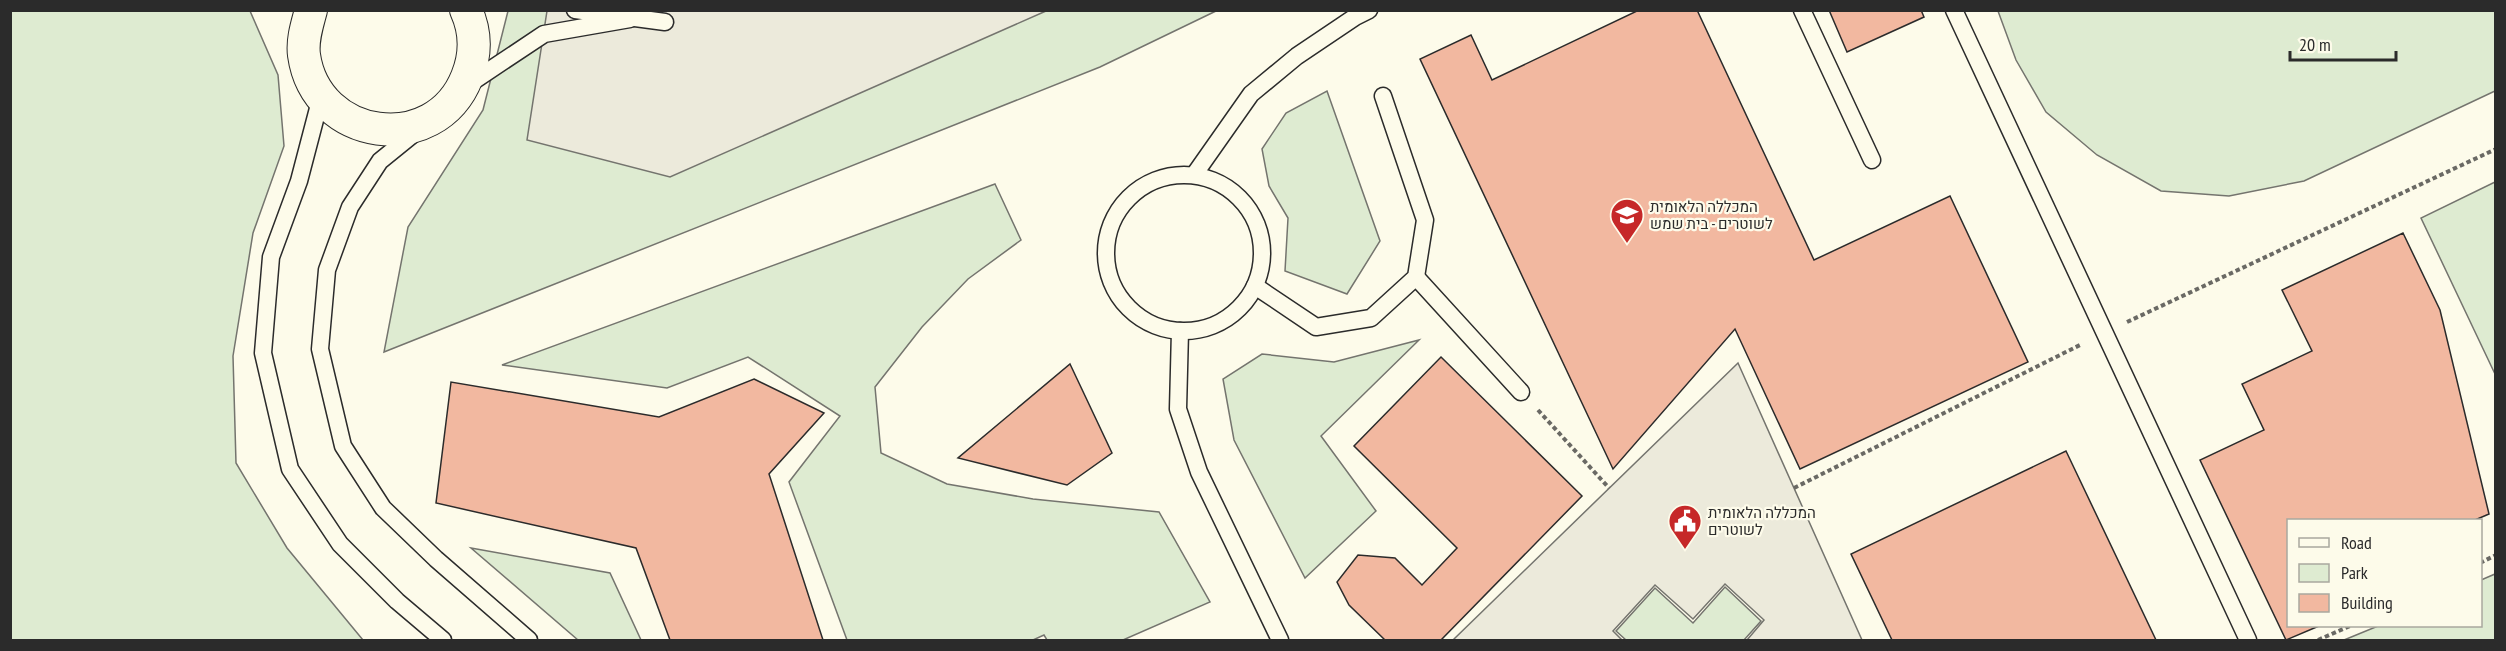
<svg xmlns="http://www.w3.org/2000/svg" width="2506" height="651" viewBox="0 0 2506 651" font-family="'PT Sans Narrow',Heebo,sans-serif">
	<rect width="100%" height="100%" fill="#fdfbea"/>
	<!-- green -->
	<g fill="#deebd1" stroke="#74746e" stroke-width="1.5">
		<path d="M10,11H250L278,75L284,146L253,233L233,356L236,463L287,548L363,640H11Z"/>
		<path d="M508,11H1216L1100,67L384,352L408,227L483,110Z"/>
		<path d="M1998,11H2495V91L2304,181L2229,196L2161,191L2097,155L2046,112L2016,60Z"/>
		<path d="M1327,91L1380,241L1347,294L1285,271L1288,218L1269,186L1262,149L1286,113Z"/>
		<path d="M2495,182V374L2421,218Z"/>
		<path d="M995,184L1021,240L968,279L922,327L875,387L881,453L947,484L1033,499L1159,512L1210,602L1123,640H1047L1044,635L1033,640H847L789,482L840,416L748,357L667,388L502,365Z"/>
		<path d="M1419,340L1321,436L1376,511L1305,578L1234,440L1223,379L1262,354L1334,362Z"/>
		<path d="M471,548L610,573L641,640H578Z"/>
		<path d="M2495,574V640H2344L2378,626H2480L2481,580Z"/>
		<path d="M1725,587L1761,621L1744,640H1626L1616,631L1655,588L1693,623Z"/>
	</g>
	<!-- parking -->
	<g fill="#eceadb" stroke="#74746e" stroke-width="1.5">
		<path d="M547,11H1046L670,177L527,140Z"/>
		<path d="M1738,363L1862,640H1747L1764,620L1725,584L1693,619L1655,585L1613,631L1622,640H1453Z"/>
	</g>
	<!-- building -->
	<g fill="#f2b8a0" stroke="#2b2b2b" stroke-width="1.5">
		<path d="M1639,10H1697L1814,260L1950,196L2028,362L1800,469L1735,329L1613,469L1420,59L1471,35L1492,80Z"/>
		<path d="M1829,10H1921L1924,17L1847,52Z"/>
		<path d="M2403,233L2440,310L2489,514L2475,520H2288V626H2319L2286,640L2200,460L2264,430L2242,384L2312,351L2282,290Z"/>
		<path d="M1441,357L1582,496L1441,640H1385L1349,605L1337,582L1358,555L1395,558L1422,585L1457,548L1354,446Z"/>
		<path d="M1070,364L1112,453L1067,485L958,458Z"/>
		<path d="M754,379L824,413L769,474L823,640H670L636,548L436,503L451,382L659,417Z"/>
		<path d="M2066,451L2156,640H1892L1851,554Z"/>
	</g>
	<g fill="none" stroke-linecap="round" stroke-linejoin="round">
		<defs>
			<g id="service">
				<path d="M575,10L665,22"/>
				<path d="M1802,10L1872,160"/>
				<path d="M1954,10L2248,640"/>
				<path d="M466,86L544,34L630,19"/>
				<path d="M321,97L299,181L271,257L263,353L290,469L340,544L397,601L443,640"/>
				<path d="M417,131L380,161L350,207L327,270L320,349L343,446L383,508L436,559L529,640"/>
				<path d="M1194,175L1251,94L1297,56L1355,17L1369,10"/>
				<circle cx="1184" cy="253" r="78"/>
				<path d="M1416,277L1521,392"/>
				<path d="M1255,286L1316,327L1371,318L1416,277L1425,220L1383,96"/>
				<path d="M1180,331L1178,409L1199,472L1280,640"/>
			</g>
			<path id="minor" d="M311,10C307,25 302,40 304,55C316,141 435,158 467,77C476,55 476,32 466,10"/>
		</defs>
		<!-- service casing -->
		<use href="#service" stroke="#2b2b2b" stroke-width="19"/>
		<!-- minor casing -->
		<use href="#minor" stroke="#2b2b2b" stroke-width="34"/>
		<!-- path -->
		<g stroke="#6a6964" stroke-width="4" stroke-dasharray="4.5 3" stroke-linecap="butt">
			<path d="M2127,322L2496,149"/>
			<path d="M1538,410L1609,488"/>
			<path d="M1794,488L2082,344"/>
			<path d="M2480,563L2496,555"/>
			<path d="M2318,640L2350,626"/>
		</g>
		<!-- service -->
		<use href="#service" stroke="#fdfbea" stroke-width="16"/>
		<!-- minor -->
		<use href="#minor" stroke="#fdfbea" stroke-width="32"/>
	</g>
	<!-- icons -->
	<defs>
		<symbol id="university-pin" viewBox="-11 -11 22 30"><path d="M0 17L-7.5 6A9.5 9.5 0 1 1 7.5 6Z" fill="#c62828" stroke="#fdfbea"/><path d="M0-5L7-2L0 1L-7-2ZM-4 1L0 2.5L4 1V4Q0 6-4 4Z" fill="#fff"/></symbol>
		<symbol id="civic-pin" viewBox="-11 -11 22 30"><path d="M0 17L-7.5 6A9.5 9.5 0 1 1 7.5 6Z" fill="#c62828" stroke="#fdfbea"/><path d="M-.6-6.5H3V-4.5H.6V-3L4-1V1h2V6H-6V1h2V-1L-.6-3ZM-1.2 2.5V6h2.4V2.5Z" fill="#fff"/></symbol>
	</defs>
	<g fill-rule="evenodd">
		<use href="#university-pin" x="1608" y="196" width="38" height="52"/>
		<use href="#civic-pin" x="1666" y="502" width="38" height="52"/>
	</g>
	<g text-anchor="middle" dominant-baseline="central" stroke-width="4.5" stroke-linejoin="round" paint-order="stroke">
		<!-- poi labels -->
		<g font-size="15" fill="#2b2b2b" stroke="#fdfbea" text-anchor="start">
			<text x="1650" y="206">המכללה הלאומית<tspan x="1650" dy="17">לשוטרים - בית שמש</tspan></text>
			<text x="1708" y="512">המכללה הלאומית<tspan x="1708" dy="17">לשוטרים</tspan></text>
		</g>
	</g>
	<!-- border -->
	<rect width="2506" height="651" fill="none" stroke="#2b2b2b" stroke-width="24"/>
	<!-- legend -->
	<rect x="2287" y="519" width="195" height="108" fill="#fdfbea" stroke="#a9a89e" stroke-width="1.5"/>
	<rect x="2299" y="538" width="30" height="9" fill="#fdfbea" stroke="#a9a89e" stroke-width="1.5"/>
	<text x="2341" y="549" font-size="18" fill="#2b2b2b">Road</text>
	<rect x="2299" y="564" width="30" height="18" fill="#deebd1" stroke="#a9a89e" stroke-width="1.5"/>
	<text x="2341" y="579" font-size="18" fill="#2b2b2b">Park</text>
	<rect x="2299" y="594" width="30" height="18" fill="#f2b8a0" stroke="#a9a89e" stroke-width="1.5"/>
	<text x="2341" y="609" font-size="18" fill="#2b2b2b">Building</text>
	<!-- scale -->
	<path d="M2290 51v9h106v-9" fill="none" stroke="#2b2b2b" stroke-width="3"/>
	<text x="2299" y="51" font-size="18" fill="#2b2b2b" stroke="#fdfbea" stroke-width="4.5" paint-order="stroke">20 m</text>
</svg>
